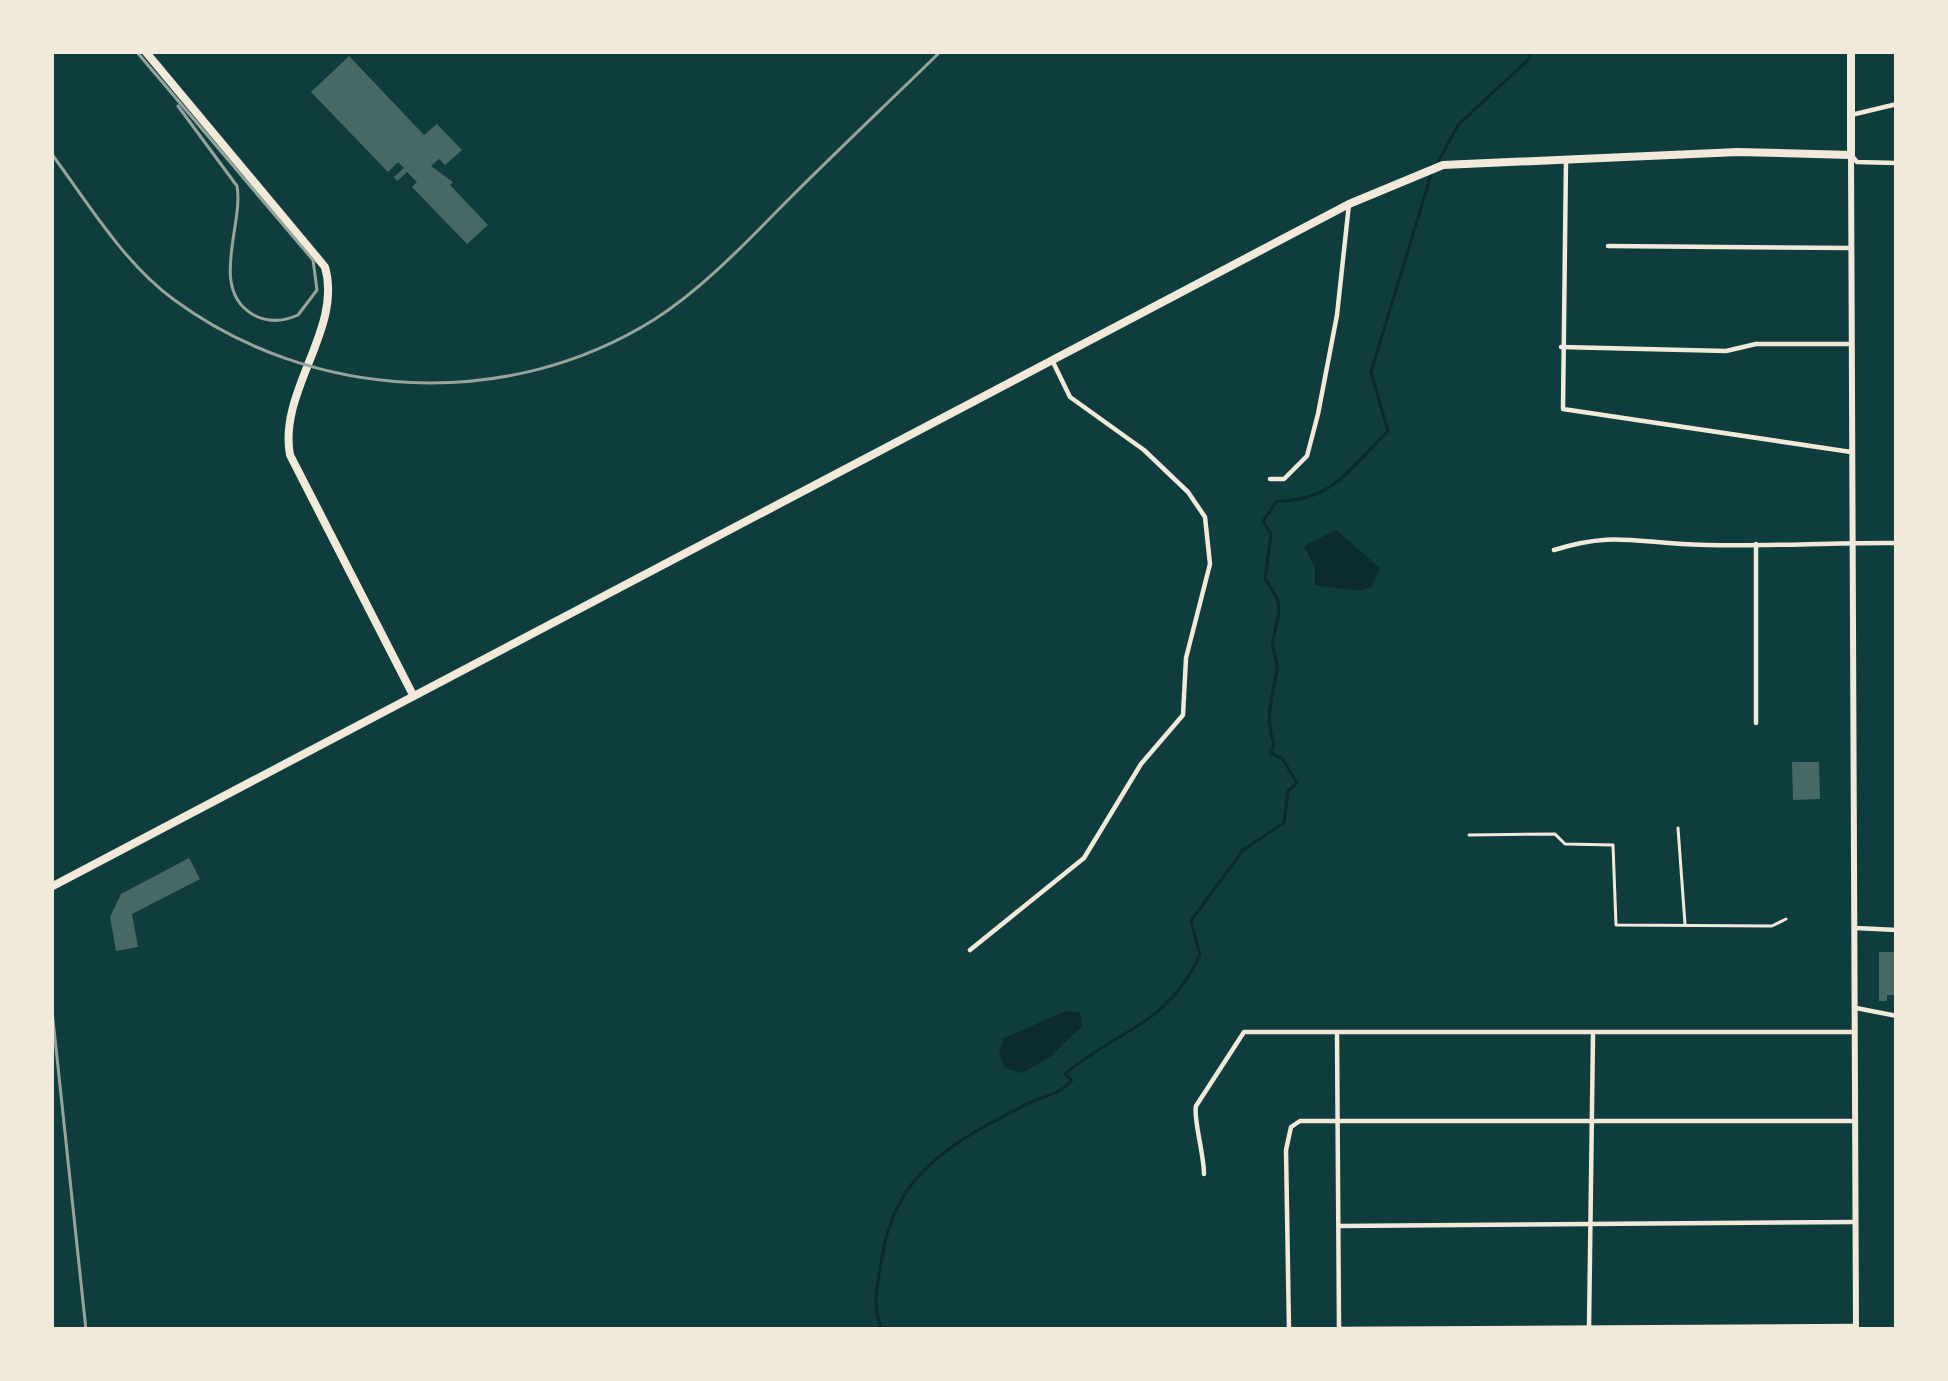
<svg xmlns="http://www.w3.org/2000/svg" width="1948" height="1381" viewBox="0 0 1948 1381" font-family="Merriweather,serif">
	<rect width="100%" height="100%" fill="#0f3d3e"/>
	<!-- water -->
	<g fill="#0a2a2b">
		<path d="M1336,530L1380,568L1371,587L1358,591L1315,585V568L1304,546Z"/>
		<path d="M1066,1011L1080,1013L1082,1026L1050,1057L1022,1073L1005,1068L999,1054L1004,1038Z"/>
	</g>
	<g fill="none" stroke-linecap="round" stroke-linejoin="round">
		<!-- stream -->
		<g stroke="#0a2a2b" stroke-width="3">
			<path d="M1438,162L1458,125L1529,59L1530,51"/>
			<path d="M882,1330C871,1305 878,1283 882,1257C895,1172 952,1143 1023,1106C1039,1097 1061,1095 1072,1080L1065,1074C1120,1027 1166,1028 1200,955L1191,921L1243,850L1284,823L1288,791L1297,783L1282,758L1270,753L1274,744C1264,713 1273,698 1277,668C1278,659 1271,649 1273,640C1279,609 1286,608 1265,579L1271,534L1263,521L1277,501C1333,502 1351,466 1388,431L1371,372L1431,175"/>
		</g>
	</g>
	<!-- building -->
	<g fill="#486865">
		<path d="M349,56L424,135L437,124L462,150L445,165L439,159L431,166L453,182L450,185L488,225L467,244L412,187L417,182L407,172L397,181L394,177L404,168L398,162L388,172L311,92Z"/>
		<path d="M1792,762H1819L1820,799L1793,800Z"/>
		<path d="M189,858L200,879L132,914L138,947L116,951L110,917L121,894Z"/>
		<path d="M1879,952H1897V995H1887V1001H1879Z"/>
	</g>
	<g fill="none" stroke-linecap="round" stroke-linejoin="round">
		<!-- service -->
		<g stroke="#f1e9da" stroke-width="3">
			<path d="M1678,828L1685,924"/>
			<path d="M1469,835L1555,834L1565,844L1613,845L1616,925L1772,926L1786,919"/>
		</g>
		<!-- minor -->
		<g stroke="#f1e9da" stroke-width="4.5">
			<path d="M1851,115L1897,104"/>
			<path d="M1852,156L1857,162L1897,163"/>
			<path d="M1566,160L1563,409L1851,452"/>
			<path d="M1608,246L1851,248"/>
			<path d="M1561,347L1726,351L1756,344H1852"/>
			<path d="M1270,479H1284L1307,456L1318,414L1337,315L1349,204"/>
			<path d="M1756,544V723"/>
			<path d="M1554,550C1609,533 1629,541 1682,544C1753,548 1826,542 1897,543"/>
			<path d="M1855,928L1897,930"/>
			<path d="M970,950L1084,858L1141,764L1183,715L1186,658L1210,564L1205,517L1188,492L1144,450L1070,397L1052,360"/>
			<path d="M1856,1008L1897,1016"/>
			<path d="M1337,1033L1339,1328"/>
			<path d="M1204,1174C1204,1154 1193,1118 1196,1106L1244,1032H1855"/>
			<path d="M1339,1226L1855,1222"/>
			<path d="M1339,1329L1856,1326"/>
			<path d="M1589,1329L1593,1035"/>
			<path d="M1289,1330L1286,1150L1291,1127L1300,1121H1854"/>
		</g>
		<!-- tertiary -->
		<path stroke="#f1e9da" stroke-width="6" d="M1851,155L1856,1330"/>
		<!-- secondary -->
		<g stroke="#f1e9da" stroke-width="8">
			<path d="M145,51L325,267C343,329 278,391 290,455L412,693"/>
			<path d="M51,887L1349,204L1443,165L1738,152L1851,155V51"/>
		</g>
		<!-- tram -->
		<path stroke="#97a49c" stroke-width="3" d="M136,51L313,260L317,290L298,315C282,322 267,323 252,314C209,288 244,224 237,186L178,106"/>
		<!-- rail -->
		<g stroke="#97a49c" stroke-width="3">
			<path d="M51,153C88,203 123,262 173,299C312,402 508,412 655,319C705,287 749,239 791,197C840,148 891,100 941,51"/>
			<path d="M51,1001L86,1330"/>
		</g>
	</g>
	<!-- border -->
	<rect width="1948" height="1381" fill="none" stroke="#f1e9da" stroke-width="108"/>
</svg>
